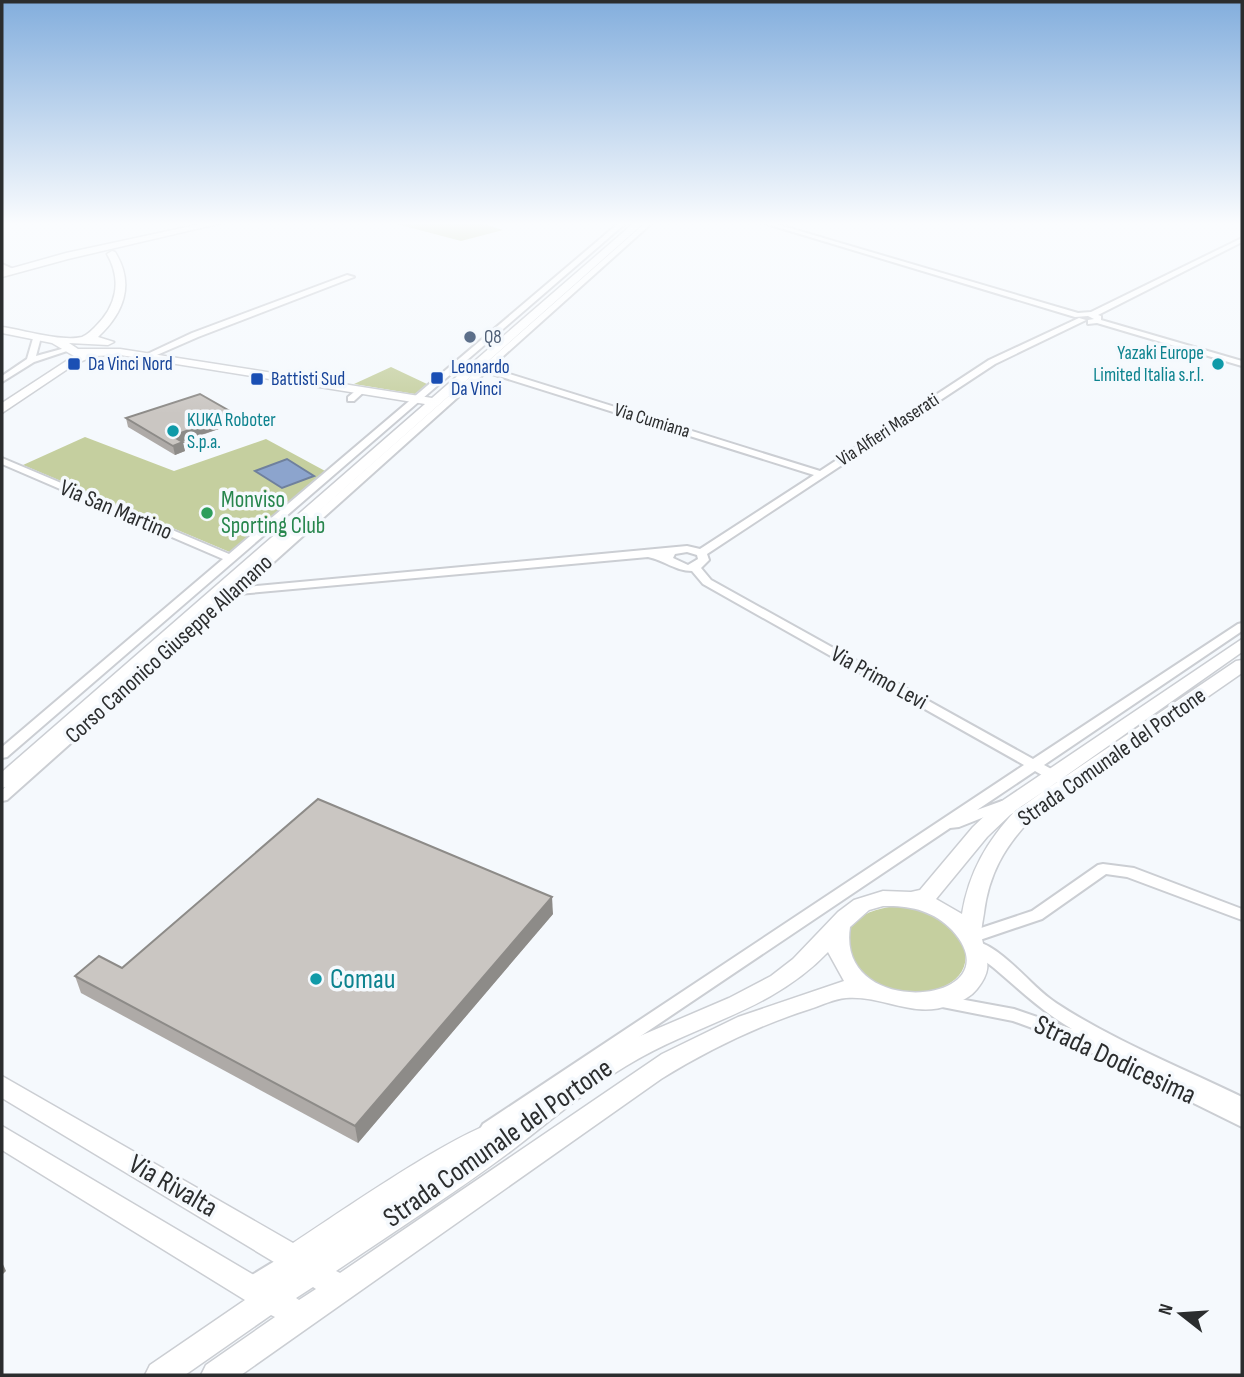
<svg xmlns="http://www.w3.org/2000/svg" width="1244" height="1377" viewBox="0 0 1244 1377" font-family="'Sofia Sans Condensed',sans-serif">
	<rect width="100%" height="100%" fill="#f5f9fd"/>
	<!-- green -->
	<g fill="#c5cf9f">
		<path d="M389,222H477L503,230L461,241Z"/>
		<path d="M391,367L427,384L415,394L354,384Z"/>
		<path d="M85,437L174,471L266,439L327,472L232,553L23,465Z"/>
		<path d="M897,906C914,908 933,911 947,923C976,948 971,981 933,990C859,1008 800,916 897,906Z"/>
	</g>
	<!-- water -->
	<path fill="#8ca4cd" stroke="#6f809d" stroke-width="2" d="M287,459L314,476L282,488L255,471Z"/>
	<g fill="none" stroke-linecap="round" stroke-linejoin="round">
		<defs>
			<g id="street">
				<path d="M620,222H627L7,757L2,758V747L223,559L2,464V458L229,554Z"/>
				<path d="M646,222H653L490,368L820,471L989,360L1079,318L1086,320L995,364L707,554L709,560L701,568L711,580L1033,759L1238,624L1242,623V631L1044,765L1064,776L1066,779L1064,782H1054L1035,771L977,810L1002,801L1007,802L1009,805L1007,808L959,827L950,828L495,1134L489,1136L483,1134L480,1129L483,1124L1024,765L703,584L692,571C675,571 664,560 648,557L238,594L7,800L2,801V790ZM486,372L814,475L700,549L687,546L246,587ZM687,552L697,555L698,559L688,565L673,558L675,554Z"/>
				<path d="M760,222H769L1078,313L1091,312L1242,238V242L1098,315L1101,316V320L1242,361V366L1097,323L1088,324V320L1094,319L1088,316L1075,317Z"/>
				<path d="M2,264L13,269V273H7L2,269Z"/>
				<path d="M347,275L354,277L198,337L150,358L143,356L192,333Z"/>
				<path d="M34,335L41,337L36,356L69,347L73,349L34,362L2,382V376L27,359Z"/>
				<path d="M359,388L366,390L354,401H348V397Z"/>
				<path d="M1103,864L1134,868L1242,909V920L1127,877L1106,874L1042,919L971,943L966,941L963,937L966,933L1032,911L1098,865Z"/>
				<path d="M976,941C1006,950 1030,986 1056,1003C1114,1041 1180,1067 1242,1097V1127L1068,1041L1013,1021L932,1005L930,1001L932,997L938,995L1014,1009L1072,1029C1041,1011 1020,990 994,968C986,961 974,956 968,947L971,943Z"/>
				<path d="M293,1250L300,1253L303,1259L300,1265L256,1295L249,1297L242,1295L239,1288L242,1281Z"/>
			</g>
			<g id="secondary">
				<path d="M210,222H226L68,259L2,277V271L66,253Z"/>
				<path d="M635,222H645L9,786L2,788V772L425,404L120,355L94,356L75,364L2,413V403L74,356L52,343L2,333V327C24,330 61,342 82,337C87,335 92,330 95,327C117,306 122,280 107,254L112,251L115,252C135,284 124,313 98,337L114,342L108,345L69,343L78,349H120L432,398Z"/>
				<path d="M1242,639V652L1010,815L987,837L936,899L962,914C969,872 987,841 1016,810L1236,661L1242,660V673L1030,820C1004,848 989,874 984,913C983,920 980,933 982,939C987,961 993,969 977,989C971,997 960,1002 950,1005C913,1019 883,995 846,998C834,999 822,1005 810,1009C757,1026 708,1050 661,1079L241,1375H201L206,1365L275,1317L271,1315L185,1375H145L150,1365L245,1300L2,1150V1126L269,1284L289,1271L2,1098V1076L293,1243C328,1221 483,1111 515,1119L587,1066L626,1042L729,998L771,976L793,959L838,912L854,900L883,891L911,892L920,890L973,827L996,805ZM883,906C909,905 933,910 952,930C1019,1004 835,1023 850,927L869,910ZM828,952L844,981L738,1017L662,1054L340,1273L336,1271C395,1231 455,1193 511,1151C549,1122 586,1090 626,1066C694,1024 771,1012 828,952ZM313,1287L316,1289L299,1300L296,1298Z"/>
			</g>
		</defs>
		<!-- street casing -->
		<use href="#street" stroke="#cbced3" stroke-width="4"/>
		<!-- secondary casing -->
		<use href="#secondary" stroke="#cbced3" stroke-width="3"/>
		<!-- street -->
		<use href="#street" fill="#fff" fill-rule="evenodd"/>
		<!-- secondary -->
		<use href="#secondary" fill="#fff" fill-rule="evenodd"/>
	</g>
	<!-- wall -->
	<g fill="#aeaaa7">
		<path d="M235,414L236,423L182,442L185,451L175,455L128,427L126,418Z"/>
		<path d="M553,914L358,1143L81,993L75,976L122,968Z"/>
	</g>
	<!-- shaded-wall -->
	<g fill="#8d8b88">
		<path d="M235,414L236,423L174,444L172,436Z"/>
		<path d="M183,442L185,451L175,455L173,446Z"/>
		<path d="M552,897L553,914L358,1143L355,1126Z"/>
		<path d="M2,1262L6,1271L2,1275Z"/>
	</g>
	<!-- building -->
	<g fill="#cac6c2" stroke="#8d8b88" stroke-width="2">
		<path d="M200,394L235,414L172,436L183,442L173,446L126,418Z"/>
		<path d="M318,799L552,897L355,1126L75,976L99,956L122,968Z"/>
	</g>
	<!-- sky -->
	<linearGradient id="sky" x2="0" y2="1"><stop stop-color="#83aedd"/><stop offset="0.54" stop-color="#fafcfe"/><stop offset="1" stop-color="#fafcfe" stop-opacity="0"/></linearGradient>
	<rect width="1244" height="414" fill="url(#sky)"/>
	<!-- markers -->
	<circle fill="#5c6f8a" stroke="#f5f9fd" stroke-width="2.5" cx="470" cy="337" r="7"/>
	<g fill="#1a4fb4" stroke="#f5f9fd" stroke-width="2.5">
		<rect x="67" y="357" width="14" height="14" rx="3.5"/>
		<rect x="430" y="371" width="14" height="14" rx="3.5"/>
		<rect x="250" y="372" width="14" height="14" rx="3.5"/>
	</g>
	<g fill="#0f9aa8" stroke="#f5f9fd" stroke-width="2.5">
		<circle cx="1218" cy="364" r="7"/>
		<circle cx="173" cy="431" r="7"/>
		<circle cx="316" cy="979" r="7"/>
	</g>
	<circle fill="#2e9e5b" stroke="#f5f9fd" stroke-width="2.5" cx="207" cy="513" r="7"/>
	<g text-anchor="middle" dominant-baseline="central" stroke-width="7" stroke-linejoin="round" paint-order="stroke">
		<!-- far-service labels -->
		<g font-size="19" fill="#4e5e75" stroke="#f5f9fd" text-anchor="start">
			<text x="484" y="337">Q8</text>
		</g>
		<!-- far-culture labels -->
		<g font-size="19" fill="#0d838f" stroke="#f5f9fd" text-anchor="end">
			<text x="1204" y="353">Yazaki Europe<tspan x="1204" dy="22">Limited Italia s.r.l.</tspan></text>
			<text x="187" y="420" text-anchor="start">KUKA Roboter<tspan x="187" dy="22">S.p.a.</tspan></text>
		</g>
		<!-- far-transit labels -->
		<g font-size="19" fill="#164399" stroke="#f5f9fd" text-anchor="start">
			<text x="88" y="364">Da Vinci Nord</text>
			<text x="451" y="367">Leonardo<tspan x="451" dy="22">Da Vinci</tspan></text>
			<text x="271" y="379">Battisti Sud</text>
		</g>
		<!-- far-street labels -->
		<g font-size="19" fill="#2b2d2e" stroke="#f5f9fd">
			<text transform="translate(652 421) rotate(17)">Via Cumiana</text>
			<text transform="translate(888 430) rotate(-33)">Via Alfieri Maserati</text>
		</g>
		<!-- leisure labels -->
		<g font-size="23" fill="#27864d" stroke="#f5f9fd" text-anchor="start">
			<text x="221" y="500">Monviso<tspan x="221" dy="26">Sporting Club</tspan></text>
		</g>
		<!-- street labels -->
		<g font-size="23" fill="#2b2d2e" stroke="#f5f9fd">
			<text transform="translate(116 510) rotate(23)">Via San Martino</text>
			<text transform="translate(169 649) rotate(-42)">Corso Canonico Giuseppe Allamano</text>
			<text transform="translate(879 678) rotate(29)">Via Primo Levi</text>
			<text transform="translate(1112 757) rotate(-35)">Strada Comunale del Portone</text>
		</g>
		<!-- near-culture labels -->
		<g font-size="28" fill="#0d838f" stroke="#f5f9fd" text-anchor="start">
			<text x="330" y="979">Comau</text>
		</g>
		<!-- near-street labels -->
		<g font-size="28" fill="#2b2d2e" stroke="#f5f9fd">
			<text transform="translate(1115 1060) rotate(25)">Strada Dodicesima</text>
			<text transform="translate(498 1143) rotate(-35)">Strada Comunale del Portone</text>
			<text transform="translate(173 1186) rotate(30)">Via Rivalta</text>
		</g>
	</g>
	<!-- border -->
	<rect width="1244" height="1377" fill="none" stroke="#2b2d2e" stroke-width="7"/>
	<!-- north arrow -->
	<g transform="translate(1181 1314) rotate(287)" stroke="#f5f9fd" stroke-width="5" paint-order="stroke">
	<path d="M0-5L12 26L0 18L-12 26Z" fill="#2b2d2e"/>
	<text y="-10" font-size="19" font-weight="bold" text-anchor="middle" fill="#2b2d2e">N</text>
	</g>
</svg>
